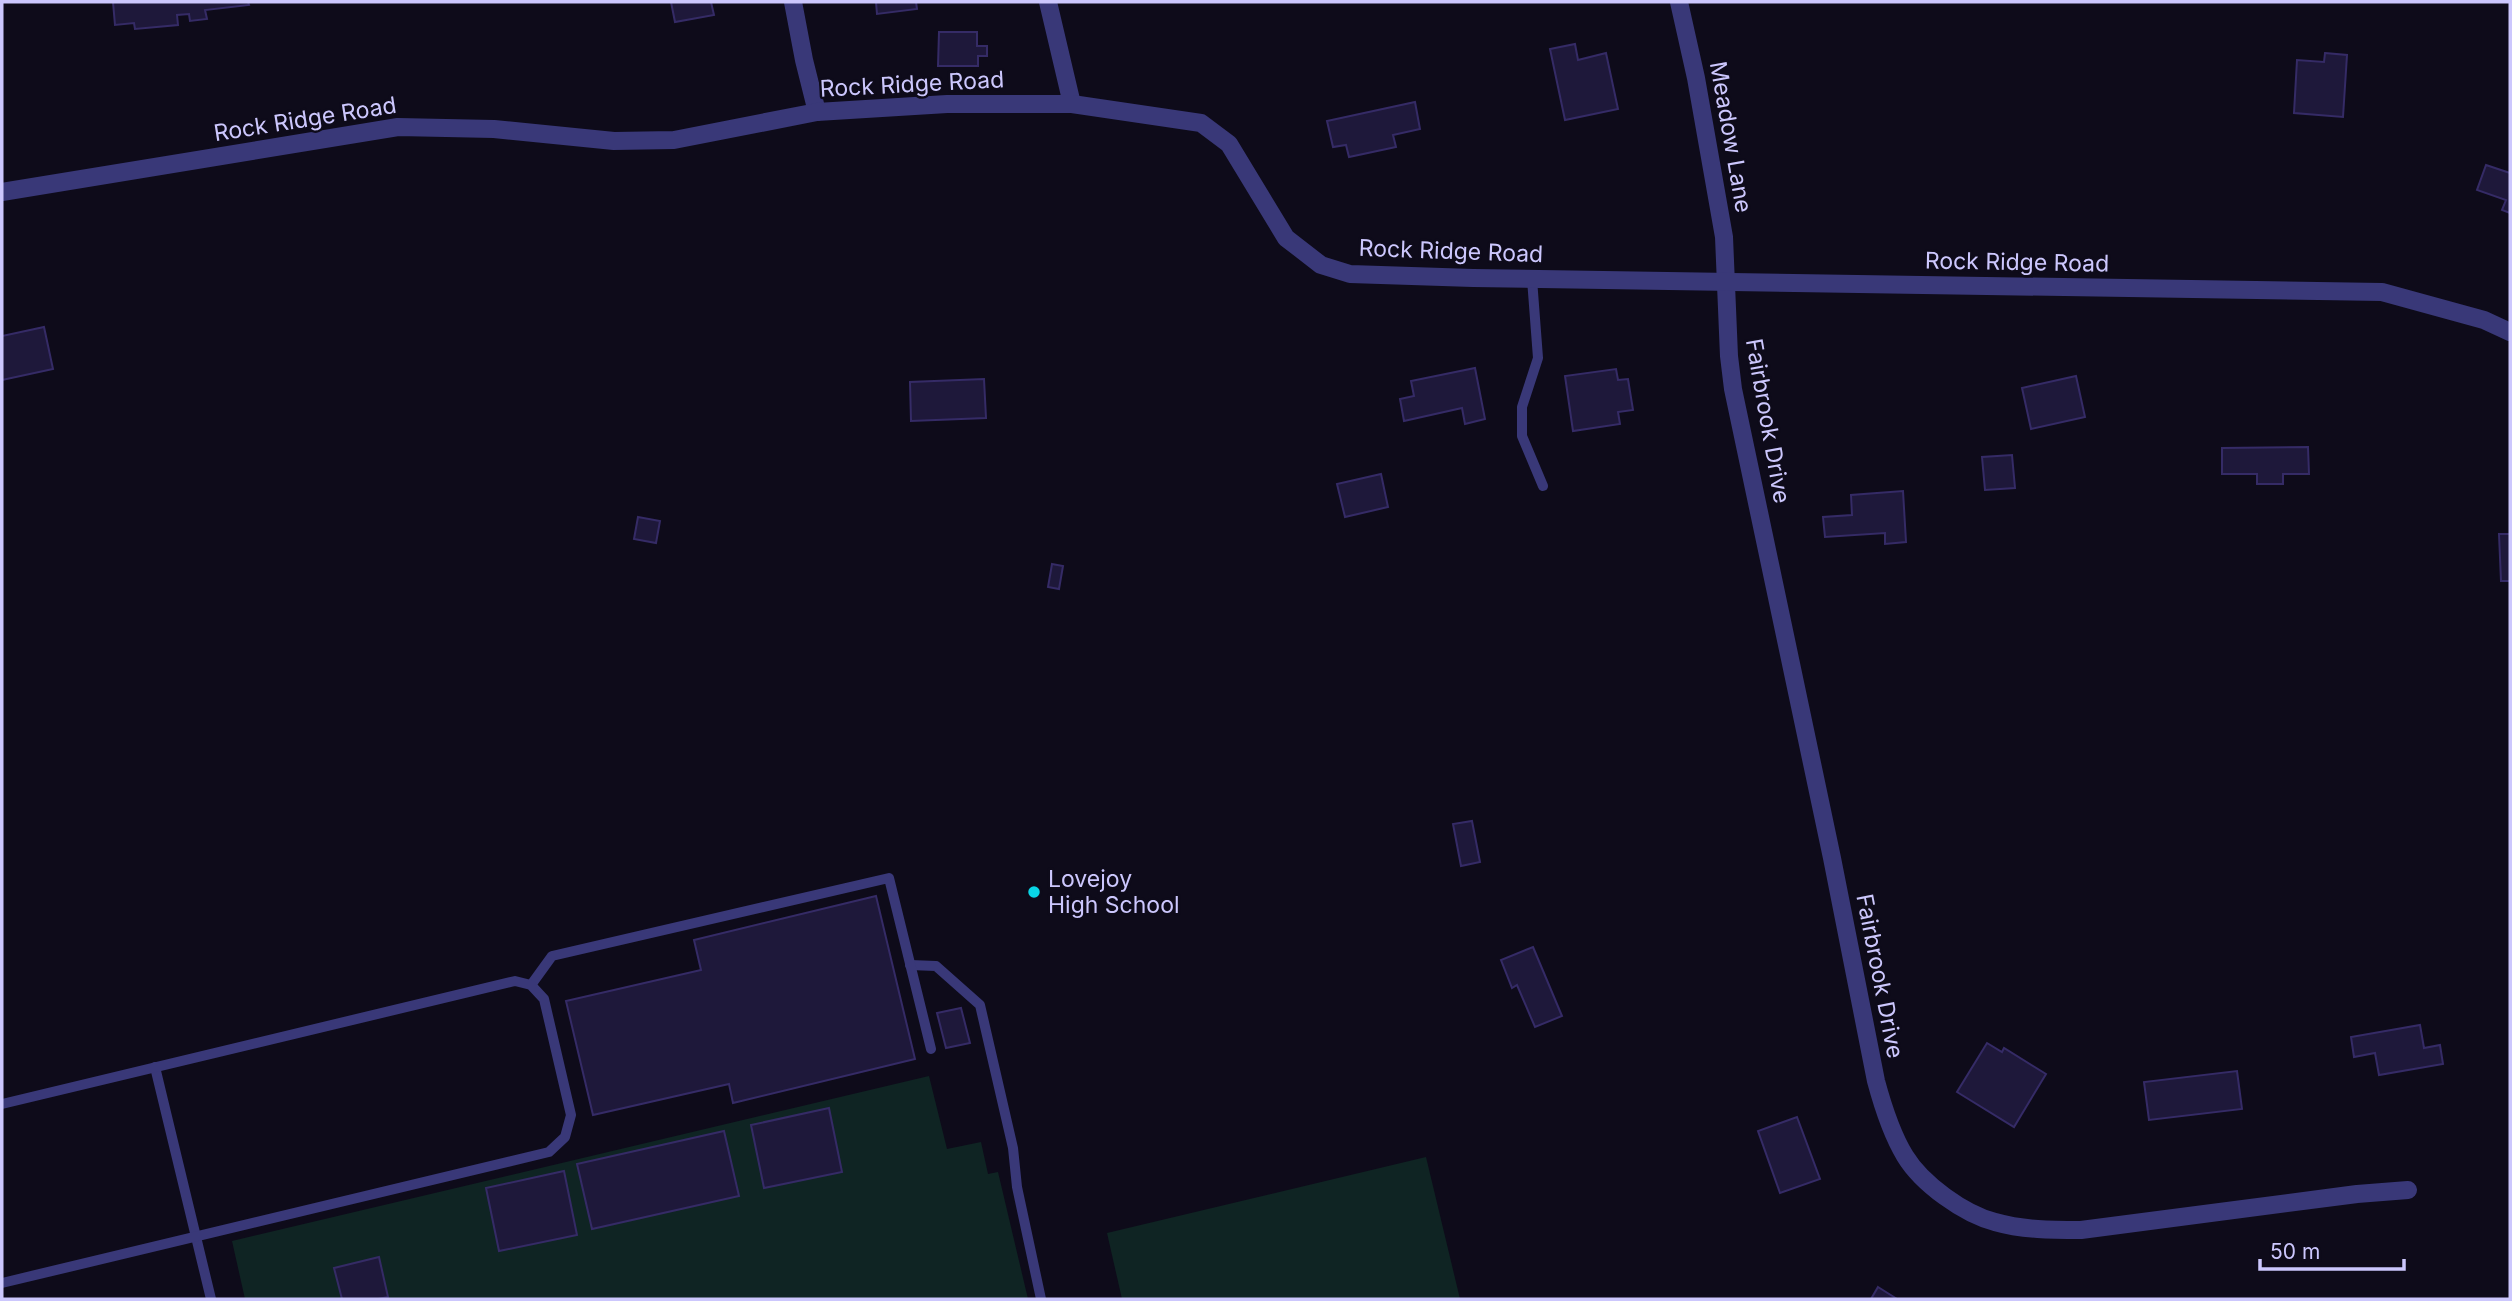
<svg xmlns="http://www.w3.org/2000/svg" width="2512" height="1301" viewBox="0 0 2512 1301" font-family="Inter,sans-serif">
	<rect width="100%" height="100%" fill="#0e0b1a"/>
	<!-- green -->
	<g fill="#0f2423">
		<path d="M929,1076L947,1149L981,1142L988,1174L998,1172L1028,1299H245L232,1241Z"/>
		<path d="M1426,1157L1460,1299H1122L1107,1233Z"/>
	</g>
	<!-- building -->
	<g fill="#1e183a" stroke="#352b66" stroke-width="2">
		<path d="M113,2H248L249,5L205,10L207,19L190,21L189,14L177,15L178,25L135,29L134,23L115,25Z"/>
		<path d="M671,2H711L714,15L675,22Z"/>
		<path d="M876,2H916L917,9L877,14Z"/>
		<path d="M939,32H977V46H987V56H978V66H938Z"/>
		<path d="M1575,44L1578,60L1606,53L1618,109L1565,120L1550,49Z"/>
		<path d="M2325,53L2347,55L2343,117L2294,113L2297,60L2324,62Z"/>
		<path d="M1415,102L1420,129L1393,135L1396,147L1349,157L1346,145L1333,147L1327,121Z"/>
		<path d="M2486,165L2510,173V213L2502,210L2506,200L2477,190Z"/>
		<path d="M44,327L53,369L2,380V336Z"/>
		<path d="M1475,368L1485,419L1465,424L1462,408L1404,421L1400,399L1414,396L1411,381Z"/>
		<path d="M1616,369L1618,380L1628,379L1633,410L1618,412L1620,424L1573,431L1565,376Z"/>
		<path d="M2076,376L2085,417L2031,429L2022,388Z"/>
		<path d="M984,379L986,418L911,421L910,382Z"/>
		<path d="M2308,447L2309,474H2283V484H2257V474H2222V448Z"/>
		<path d="M2012,455L2015,488L1985,490L1982,457Z"/>
		<path d="M1381,474L1388,507L1345,517L1337,484Z"/>
		<path d="M1903,491L1906,542L1885,544V533L1825,537L1823,517L1852,515L1851,495Z"/>
		<path d="M638,517L660,521L656,543L634,539Z"/>
		<path d="M2499,534H2510V581H2501Z"/>
		<path d="M1052,564L1063,566L1059,589L1048,587Z"/>
		<path d="M1472,821L1480,862L1461,866L1453,824Z"/>
		<path d="M876,896L915,1059L733,1103L729,1084L593,1115L566,1001L701,970L694,940Z"/>
		<path d="M1533,947L1562,1016L1535,1027L1517,985L1512,988L1501,960Z"/>
		<path d="M961,1008L970,1043L946,1048L937,1013Z"/>
		<path d="M2420,1025L2424,1048L2440,1045L2443,1064L2379,1075L2375,1053L2354,1057L2351,1037Z"/>
		<path d="M1987,1043L2002,1052L2004,1048L2046,1074L2014,1127L1957,1092Z"/>
		<path d="M2237,1071L2242,1109L2149,1120L2144,1082Z"/>
		<path d="M829,1108L842,1172L764,1188L751,1125Z"/>
		<path d="M1797,1117L1820,1179L1780,1193L1758,1131Z"/>
		<path d="M724,1131L739,1196L592,1229L577,1164Z"/>
		<path d="M564,1171L577,1235L499,1251L486,1188Z"/>
		<path d="M379,1257L388,1297L378,1299H342L334,1268Z"/>
		<path d="M1878,1287L1897,1299H1871Z"/>
	</g>
	<g fill="none" stroke-linecap="round" stroke-linejoin="round">
		<!-- service -->
		<g stroke="#393878" stroke-width="10">
			<path d="M1532,279L1538,358L1522,407V436L1543,486"/>
			<path d="M910,965L936,966L980,1005L1013,1148L1017,1187L1041,1299"/>
			<path d="M531,985L552,956L889,878L931,1049"/>
			<path d="M155,1067L211,1299"/>
			<path d="M2,1104L515,981L531,985L544,999L571,1115L565,1137L549,1152L2,1283"/>
		</g>
		<!-- minor -->
		<g stroke="#393878" stroke-width="18">
			<path d="M793,2L804,60L817,112"/>
			<path d="M1048,2L1072,104"/>
			<path d="M1679,2L1696,78L1724,237L1729,356L1733,389L1832,858L1876,1081C1883,1107 1891,1133 1905,1156C1922,1184 1964,1214 1995,1222C2023,1230 2052,1230 2081,1230L2357,1194L2408,1190"/>
			<path d="M2,192L398,127L494,129L614,141L674,140L817,112L947,104H1072L1201,123L1229,144L1286,238L1321,265L1350,274L1473,278L2382,292L2484,320L2510,332"/>
		</g>
	</g>
	<!-- markers -->
	<circle fill="#09d5e6" stroke="#0e0b1a" stroke-width="2.5" cx="1034" cy="892" r="7"/>
	<g text-anchor="middle" dominant-baseline="central" stroke-width="5" stroke-linejoin="round" paint-order="stroke">
		<!-- street labels -->
		<g font-size="23" fill="#ccc7fd" stroke="#0e0b1a">
			<text transform="translate(912 84) rotate(-3)">Rock Ridge Road</text>
			<text transform="translate(305 119) rotate(-9)">Rock Ridge Road</text>
			<text transform="translate(1731 137) rotate(80)">Meadow Lane</text>
			<text transform="translate(1451 251) rotate(2)">Rock Ridge Road</text>
			<text transform="translate(2017 262) rotate(1)">Rock Ridge Road</text>
			<text transform="translate(1768 421) rotate(80)">Fairbrook Drive</text>
			<text transform="translate(1880 976) rotate(79)">Fairbrook Drive</text>
		</g>
		<!-- poi labels -->
		<g font-size="23" fill="#ccc7fd" stroke="#0e0b1a" text-anchor="start">
			<text x="1048" y="879">Lovejoy<tspan x="1048" dy="26">High School</tspan></text>
		</g>
	</g>
	<!-- border -->
	<rect width="2512" height="1301" fill="none" stroke="#ccc7fd" stroke-width="7"/>
	<!-- scale -->
	<path d="M2260 1259v10h144v-10" fill="none" stroke="#ccc7fd" stroke-width="3.5"/>
	<text x="2270" y="1259" font-size="21" fill="#ccc7fd" stroke="#0e0b1a" stroke-width="5" paint-order="stroke">50 m</text>
</svg>
